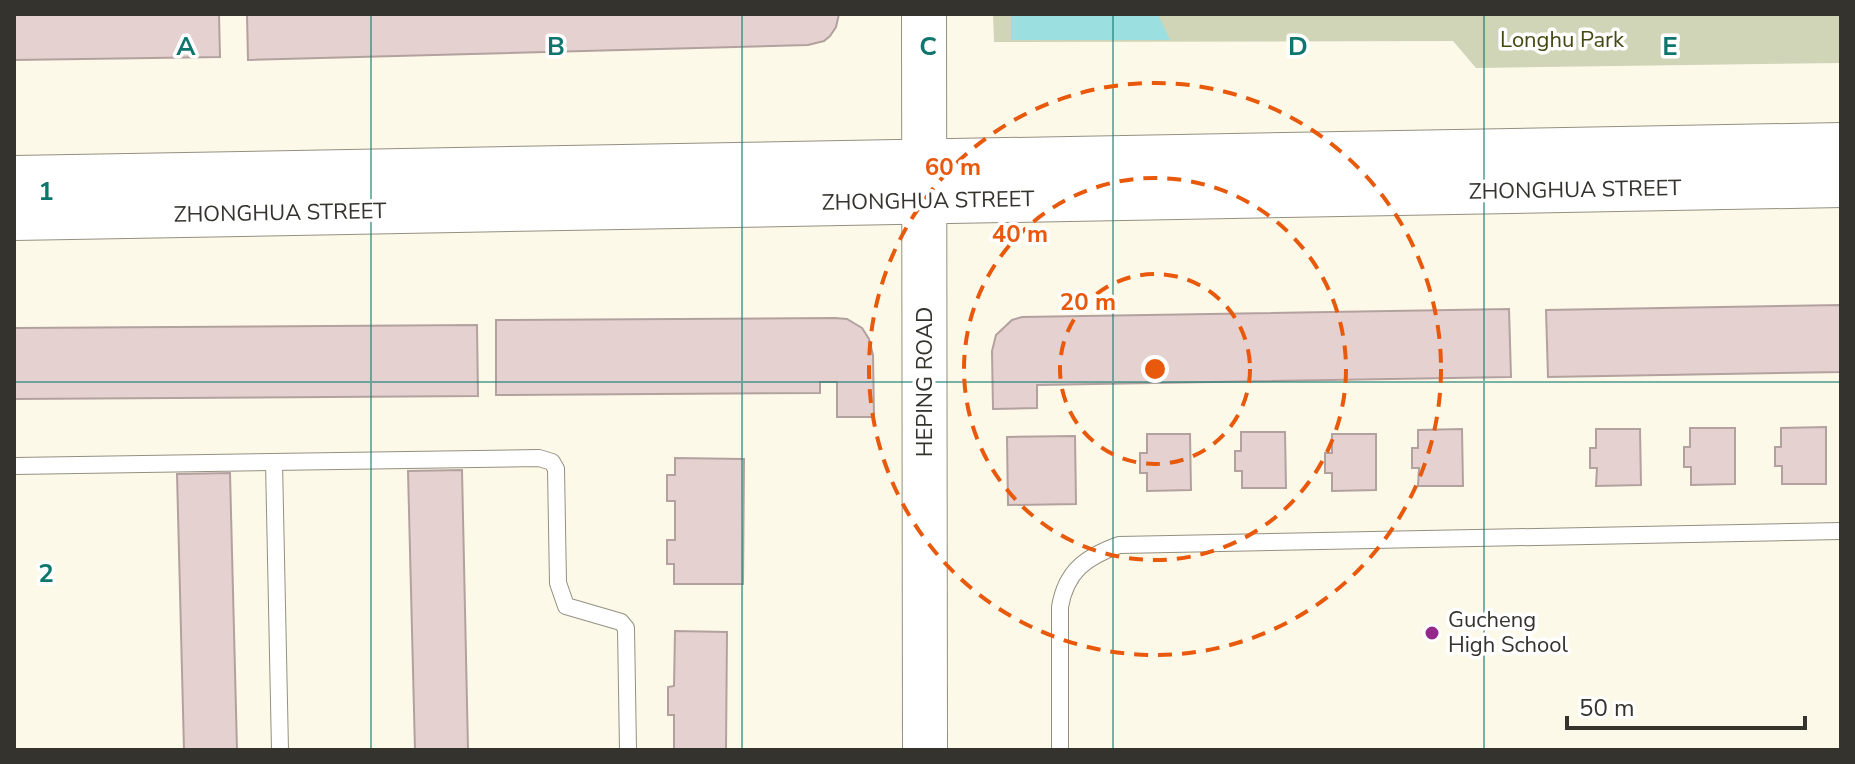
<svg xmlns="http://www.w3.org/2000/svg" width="1855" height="764" viewBox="0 0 1855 764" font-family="'Nunito Sans',sans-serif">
	<rect width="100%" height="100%" fill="#fdf9e9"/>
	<!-- green -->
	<path fill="#d0d5b7" d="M993,14H1841V63L1476,68L1453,41L994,42Z"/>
	<!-- water -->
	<path fill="#9cdfe1" d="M1011,14H1158L1170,40H1011Z"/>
	<!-- building -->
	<g fill="#e5d2d0" stroke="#b3a19f" stroke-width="2">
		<path d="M14,14H219L220,57L14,60Z"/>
		<path d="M247,14H839L836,27L830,36L824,41L808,45L248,60Z"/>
		<path d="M1841,305V372L1548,377L1546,310Z"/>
		<path d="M1509,309L1511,377L1037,385V408L993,409L992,351L996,335L1012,320L1022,317Z"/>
		<path d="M835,318L847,319L862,328L869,339L873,355L874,417H837V382H820V393L496,395V320Z"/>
		<path d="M477,325L478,396L14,399V328Z"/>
		<path d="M1826,427V484H1782V466H1775V447H1781V428Z"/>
		<path d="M1690,428H1735V484L1691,485V467H1684V447H1690Z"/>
		<path d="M1462,429L1463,486H1418L1419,468H1412V448H1418V430Z"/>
		<path d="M1596,429H1640L1641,485L1596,486L1597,468H1590V448H1596Z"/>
		<path d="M1241,432H1285L1286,488H1242V471H1235V451H1241Z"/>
		<path d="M1147,434H1190L1191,490L1147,491V473H1140V453H1147Z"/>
		<path d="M1332,434H1376V490L1332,491V473H1325V453H1332Z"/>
		<path d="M1075,436L1076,504L1008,505L1007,437Z"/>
		<path d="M675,458L744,459L743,584H674V564H667V540H675V501H667V475H675Z"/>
		<path d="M462,470L468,750H415L408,471Z"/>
		<path d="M230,473L237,750H184L177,474Z"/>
		<path d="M675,631L727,632L726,750H674V715H668V687L674,686Z"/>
	</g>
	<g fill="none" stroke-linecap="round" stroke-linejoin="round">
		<defs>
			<g id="lane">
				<path d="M274,462L280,750"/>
				<path d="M14,466L539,458L552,462L556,469L558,583L566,606L621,622L626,628L628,750"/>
				<path d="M1060,750V607C1066,571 1086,557 1119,545L1841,531"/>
			</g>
			<g id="secondary">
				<path d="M924,14L925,750"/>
				<path d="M14,178L1841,145"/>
				<path d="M14,218L1841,185"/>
			</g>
		</defs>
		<!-- lane casing -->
		<use href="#lane" stroke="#949081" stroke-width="18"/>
		<!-- secondary casing -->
		<use href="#secondary" stroke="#949081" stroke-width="46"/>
		<!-- lane -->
		<use href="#lane" stroke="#fff" stroke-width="16"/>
		<!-- secondary -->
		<use href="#secondary" stroke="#fff" stroke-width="44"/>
	</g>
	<!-- grid -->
	<path fill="none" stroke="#0f766e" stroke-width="2" stroke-opacity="0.55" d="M371,14V750M742,14V750M1113,14V750M1484,14V750M14,382H1841"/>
	<!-- distance rings -->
	<g fill="none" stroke="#e8590c" stroke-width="4" stroke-dasharray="14 10">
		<circle cx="1155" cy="369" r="95"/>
		<circle cx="1155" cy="369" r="191"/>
		<circle cx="1155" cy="369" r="286"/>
	</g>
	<!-- markers -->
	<circle fill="#95298a" stroke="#fff" stroke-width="3" cx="1432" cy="633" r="8"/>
	<g text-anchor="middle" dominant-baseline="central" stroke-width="7" stroke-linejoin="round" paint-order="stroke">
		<!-- park labels -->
		<g font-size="22" fill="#43490f" stroke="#fff">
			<text x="1562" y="40">Longhu Park</text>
		</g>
		<!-- street labels -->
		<g font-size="22" fill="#35332d" stroke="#fff">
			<text transform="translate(1575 190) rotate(-1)">ZHONGHUA STREET</text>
			<text transform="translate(928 201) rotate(-1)">ZHONGHUA STREET</text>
			<text transform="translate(280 213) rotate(-1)">ZHONGHUA STREET</text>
			<text transform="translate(925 382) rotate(-90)">HEPING ROAD</text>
		</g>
		<!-- poi labels -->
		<g font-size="22" fill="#35332d" stroke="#fff" text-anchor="start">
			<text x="1448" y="620">Gucheng<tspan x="1448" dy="25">High School</tspan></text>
		</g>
	</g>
	<g font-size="26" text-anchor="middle" font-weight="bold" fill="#0f766e" stroke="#fff" stroke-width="7" stroke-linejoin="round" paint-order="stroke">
		<text x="186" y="55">A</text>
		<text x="556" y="55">B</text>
		<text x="928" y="55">C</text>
		<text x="1298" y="55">D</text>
		<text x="1670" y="55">E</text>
		<text x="46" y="200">1</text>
		<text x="46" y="582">2</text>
	</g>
	<circle cx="1155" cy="369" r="12" fill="#e8590c" stroke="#fff" stroke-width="4"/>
	<g font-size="24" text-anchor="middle" font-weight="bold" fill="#e8590c" stroke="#fff" stroke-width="7" stroke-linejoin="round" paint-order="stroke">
		<text x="953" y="175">60 m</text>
		<text x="1020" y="242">40 m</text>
		<text x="1088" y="310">20 m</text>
	</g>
	<!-- border -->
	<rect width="1855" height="764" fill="none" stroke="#35332d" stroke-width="32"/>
	<!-- scale -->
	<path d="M1567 716v12h238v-12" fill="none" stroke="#35332d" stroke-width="4"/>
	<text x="1579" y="716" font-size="24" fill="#35332d" stroke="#ffffff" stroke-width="6" paint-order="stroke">50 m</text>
</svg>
